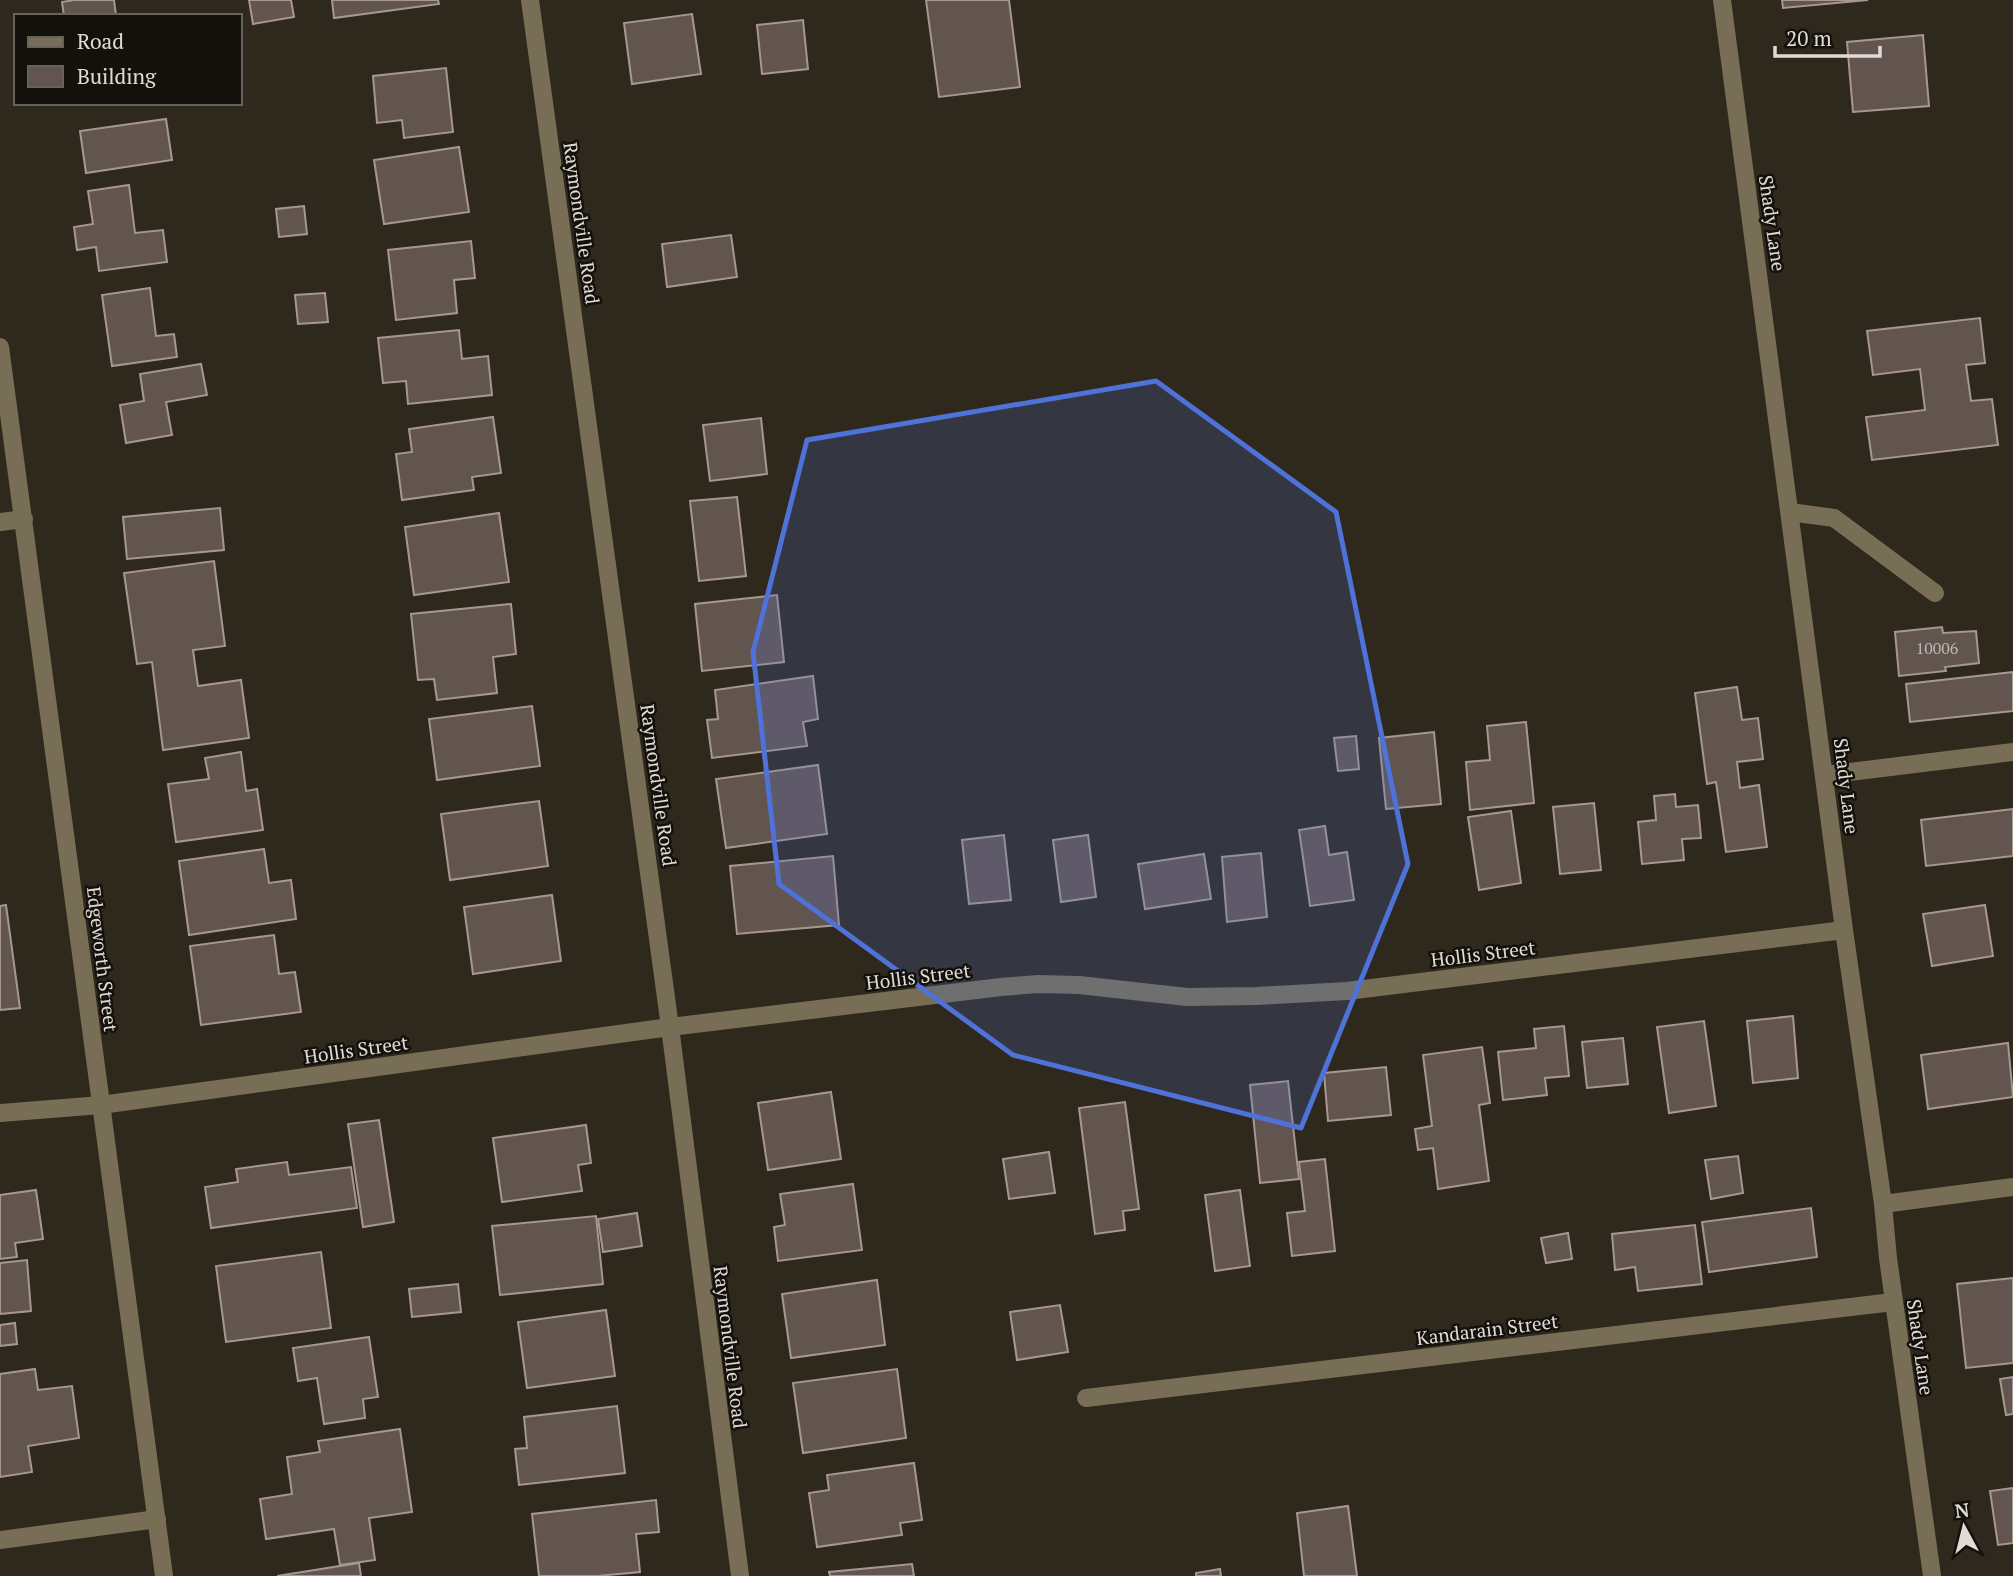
<svg xmlns="http://www.w3.org/2000/svg" width="2013" height="1576" viewBox="0 0 2013 1576" font-family="'PT Serif',serif">
	<rect width="100%" height="100%" fill="#2e281d"/>
	<!-- building -->
	<g fill="#62544e" stroke="#a69790" stroke-width="2">
		<path d="M74,0H114L116,16H64L62,2Z"/>
		<path d="M249,0H291L294,17L253,24Z"/>
		<path d="M332,0H438L439,4L334,18Z"/>
		<path d="M926,0H1009L1020,87L939,97Z"/>
		<path d="M1782,0H1868L1783,8Z"/>
		<path d="M692,14L701,74L632,84L624,23Z"/>
		<path d="M803,20L808,69L762,74L757,25Z"/>
		<path d="M1923,35L1929,106L1853,112L1847,42Z"/>
		<path d="M446,68L453,132L404,138L402,120L377,123L373,76Z"/>
		<path d="M166,119L172,160L86,173L80,131Z"/>
		<path d="M459,147L469,212L384,224L374,160Z"/>
		<path d="M129,185L135,233L163,230L167,262L99,271L96,247L77,250L74,227L93,224L88,191Z"/>
		<path d="M304,206L307,234L279,237L276,209Z"/>
		<path d="M731,235L737,277L667,287L662,244Z"/>
		<path d="M471,241L475,278L454,280L457,313L396,320L388,250Z"/>
		<path d="M150,288L156,336L174,334L177,357L112,366L102,295Z"/>
		<path d="M325,293L328,322L298,324L295,295Z"/>
		<path d="M1980,318L1985,363L1966,365L1971,401L1992,399L1998,445L1872,460L1866,417L1925,410L1920,369L1873,375L1867,331Z"/>
		<path d="M459,330L462,359L488,356L492,395L408,404L406,381L383,383L378,338Z"/>
		<path d="M201,364L207,395L166,402L172,435L126,443L120,405L144,401L140,374Z"/>
		<path d="M493,417L501,473L472,477L474,490L402,500L396,454L412,452L409,429Z"/>
		<path d="M761,418L767,474L710,481L703,425Z"/>
		<path d="M737,497L746,576L699,581L690,501Z"/>
		<path d="M220,508L224,550L127,559L123,517Z"/>
		<path d="M499,513L509,582L414,595L405,527Z"/>
		<path d="M214,561L225,646L193,650L198,686L241,680L249,738L163,750L152,662L137,664L124,573Z"/>
		<path d="M777,595L784,662L702,671L695,604Z"/>
		<path d="M511,604L516,654L493,657L497,693L437,700L434,679L418,680L411,614Z"/>
		<path d="M1942,627L1943,633L1976,631L1979,663L1945,667L1946,671L1899,676L1895,632Z"/>
		<path d="M2013,672V711L1910,722L1906,684Z"/>
		<path d="M813,676L818,719L803,722L807,746L712,758L707,720L718,719L715,690Z"/>
		<path d="M1737,687L1742,720L1758,718L1763,759L1737,762L1740,788L1759,785L1767,847L1726,852L1716,782L1707,784L1695,693Z"/>
		<path d="M532,706L540,766L437,780L429,719Z"/>
		<path d="M1526,722L1534,803L1470,810L1466,762L1490,760L1487,726Z"/>
		<path d="M1434,732L1441,804L1386,809L1379,738Z"/>
		<path d="M1356,736L1359,769L1338,771L1334,738Z"/>
		<path d="M241,752L246,791L257,789L263,830L176,842L168,784L209,779L205,758Z"/>
		<path d="M818,765L827,834L726,848L716,779Z"/>
		<path d="M1675,794L1676,807L1698,805L1701,838L1682,839L1684,860L1642,864L1638,822L1656,820L1654,796Z"/>
		<path d="M539,801L548,866L450,880L441,814Z"/>
		<path d="M1594,803L1601,870L1560,874L1553,807Z"/>
		<path d="M2013,809V856L1926,866L1921,820Z"/>
		<path d="M1511,811L1521,883L1479,890L1468,817Z"/>
		<path d="M1325,826L1329,855L1347,852L1354,900L1310,906L1299,830Z"/>
		<path d="M1004,835L1011,900L969,904L962,840Z"/>
		<path d="M1088,835L1096,897L1061,902L1053,840Z"/>
		<path d="M264,849L269,883L291,880L296,919L189,935L179,861Z"/>
		<path d="M1261,853L1267,917L1227,922L1222,857Z"/>
		<path d="M1204,854L1211,899L1145,909L1138,864Z"/>
		<path d="M833,856L839,925L737,934L730,866Z"/>
		<path d="M552,895L561,961L473,974L464,907Z"/>
		<path d="M6,905L20,1008L0,1010V906Z"/>
		<path d="M1985,905L1993,956L1932,966L1923,914Z"/>
		<path d="M274,935L279,974L295,972L301,1012L201,1025L190,946Z"/>
		<path d="M1793,1016L1798,1078L1753,1083L1747,1021Z"/>
		<path d="M1704,1021L1716,1106L1669,1113L1657,1027Z"/>
		<path d="M1564,1026L1569,1076L1545,1078L1547,1095L1503,1100L1498,1052L1536,1048L1534,1029Z"/>
		<path d="M1623,1038L1628,1084L1587,1088L1582,1042Z"/>
		<path d="M2008,1043L2013,1097L1928,1109L1921,1055Z"/>
		<path d="M1482,1047L1490,1103L1479,1105L1489,1181L1438,1189L1433,1148L1418,1150L1415,1129L1432,1126L1423,1055Z"/>
		<path d="M1386,1067L1391,1115L1328,1121L1324,1073Z"/>
		<path d="M1288,1081L1299,1179L1260,1183L1250,1085Z"/>
		<path d="M831,1092L841,1159L768,1170L758,1103Z"/>
		<path d="M1125,1102L1139,1209L1123,1211L1125,1230L1095,1234L1079,1108Z"/>
		<path d="M379,1120L394,1222L363,1227L348,1124Z"/>
		<path d="M586,1125L591,1163L578,1165L582,1191L502,1202L493,1138Z"/>
		<path d="M1049,1152L1055,1193L1009,1199L1003,1159Z"/>
		<path d="M1738,1156L1743,1193L1711,1199L1705,1160Z"/>
		<path d="M1325,1159L1335,1251L1292,1256L1287,1213L1305,1211L1299,1162Z"/>
		<path d="M287,1162L289,1175L351,1167L357,1208L211,1228L205,1187L238,1182L236,1169Z"/>
		<path d="M853,1184L862,1250L778,1261L774,1227L785,1225L780,1194Z"/>
		<path d="M36,1190L43,1239L15,1243L17,1257L0,1259V1195Z"/>
		<path d="M1240,1190L1250,1266L1215,1271L1205,1195Z"/>
		<path d="M1811,1208L1817,1257L1709,1272L1702,1222Z"/>
		<path d="M637,1213L642,1246L603,1252L598,1219Z"/>
		<path d="M596,1216L603,1284L500,1295L492,1226Z"/>
		<path d="M1695,1225L1702,1284L1638,1291L1635,1267L1615,1270L1612,1234Z"/>
		<path d="M1568,1233L1572,1259L1546,1263L1541,1238Z"/>
		<path d="M321,1252L331,1328L226,1342L216,1266Z"/>
		<path d="M27,1260L31,1311L0,1314V1263Z"/>
		<path d="M2013,1278V1363L1966,1368L1957,1284Z"/>
		<path d="M877,1280L885,1345L791,1358L782,1294Z"/>
		<path d="M458,1284L461,1312L412,1317L409,1289Z"/>
		<path d="M1060,1305L1068,1352L1017,1360L1010,1312Z"/>
		<path d="M606,1310L615,1376L527,1388L518,1322Z"/>
		<path d="M15,1323L17,1344L0,1346V1325Z"/>
		<path d="M369,1337L378,1397L363,1399L365,1418L324,1424L317,1378L298,1381L293,1348Z"/>
		<path d="M35,1369L38,1390L72,1386L79,1438L28,1446L32,1472L0,1477V1374Z"/>
		<path d="M897,1369L906,1438L803,1453L793,1383Z"/>
		<path d="M2013,1377V1414L2006,1415L2000,1379Z"/>
		<path d="M617,1406L625,1473L519,1485L515,1449L527,1448L524,1417Z"/>
		<path d="M400,1429L412,1512L369,1518L375,1560L340,1565L334,1529L266,1539L260,1499L292,1494L287,1457L320,1452L318,1441Z"/>
		<path d="M914,1463L922,1520L900,1523L902,1535L817,1547L809,1493L829,1490L827,1475Z"/>
		<path d="M2013,1488V1543L1998,1545L1990,1491Z"/>
		<path d="M656,1500L659,1532L636,1534L640,1572L597,1576H539L532,1514Z"/>
		<path d="M1348,1506L1357,1576H1304L1297,1513Z"/>
		<path d="M359,1563L361,1576H277Z"/>
		<path d="M912,1564L914,1576H830L829,1572Z"/>
		<path d="M1220,1569L1221,1576H1196V1573Z"/>
	</g>
	<g fill="none" stroke-linecap="round" stroke-linejoin="round">
		<!-- minor -->
		<g stroke="#776e55" stroke-width="18">
			<path d="M530,0L670,1027L740,1576"/>
			<path d="M1722,0L1844,930L1883,1204L1888,1258L1932,1576"/>
			<path d="M0,347L164,1576"/>
			<path d="M1790,512L1834,518L1935,593"/>
			<path d="M0,522L24,519"/>
			<path d="M1825,775L2013,752"/>
			<path d="M0,1113L101,1105L670,1027L1001,987L1038,984L1079,985L1187,997L1256,996L1347,991L1844,930"/>
			<path d="M1883,1204L2013,1187"/>
			<path d="M1086,1398L1893,1302"/>
			<path d="M0,1540L157,1519"/>
		</g>
	</g>
	<!-- marked area -->
	<path fill="#4e72d7" fill-opacity="0.2" stroke="#4e72d7" stroke-width="5" stroke-linejoin="round" d="M1156,381L1336,512L1408,864L1301,1128L1013,1055L779,884L753,652L807,440Z"/>
	<g text-anchor="middle" dominant-baseline="central" stroke-width="5" stroke-linejoin="round" paint-order="stroke">
		<!-- number labels -->
		<g font-size="16" fill="#c0bab3">
			<text x="1937" y="648">10006</text>
		</g>
		<!-- street labels -->
		<g font-size="19" fill="#e0dcd5" stroke="#14110c">
			<text transform="translate(582 223) rotate(82)">Raymondville Road</text>
			<text transform="translate(1773 223) rotate(82)">Shady Lane</text>
			<text transform="translate(659 785) rotate(82)">Raymondville Road</text>
			<text transform="translate(1847 786) rotate(83)">Shady Lane</text>
			<text transform="translate(1483 953) rotate(-7)">Hollis Street</text>
			<text transform="translate(103 959) rotate(83)">Edgeworth Street</text>
			<text transform="translate(918 976) rotate(-7)">Hollis Street</text>
			<text transform="translate(356 1049) rotate(-8)">Hollis Street</text>
			<text transform="translate(1487 1329) rotate(-7)">Kandarain Street</text>
			<text transform="translate(731 1347) rotate(83)">Raymondville Road</text>
			<text transform="translate(1921 1347) rotate(82)">Shady Lane</text>
		</g>
	</g>
	<!-- legend -->
	<rect x="14" y="14" width="228" height="91" fill="#14110c" stroke="#66625c" stroke-width="2"/>
	<rect x="28" y="37" width="35" height="10" fill="#776e55" stroke="#66625c" stroke-width="2"/>
	<text x="77" y="49" font-size="21" fill="#e0dcd5">Road</text>
	<rect x="28" y="66" width="35" height="21" fill="#62544e" stroke="#66625c" stroke-width="2"/>
	<text x="77" y="84" font-size="21" fill="#e0dcd5">Building</text>
	<!-- north arrow -->
	<g transform="translate(1964 1527) rotate(353)" stroke="#14110c" stroke-width="5" paint-order="stroke">
	<path d="M0-5L12 26L0 18L-12 26Z" fill="#e0dcd5"/>
	<text y="-10" font-size="19" font-weight="bold" text-anchor="middle" fill="#e0dcd5">N</text>
	</g>
	<!-- scale -->
	<path d="M1775 46v10h105v-10" fill="none" stroke="#e0dcd5" stroke-width="3.5"/>
	<text x="1786" y="46" font-size="21" fill="#e0dcd5" stroke="#14110c" stroke-width="5" paint-order="stroke">20 m</text>
</svg>
